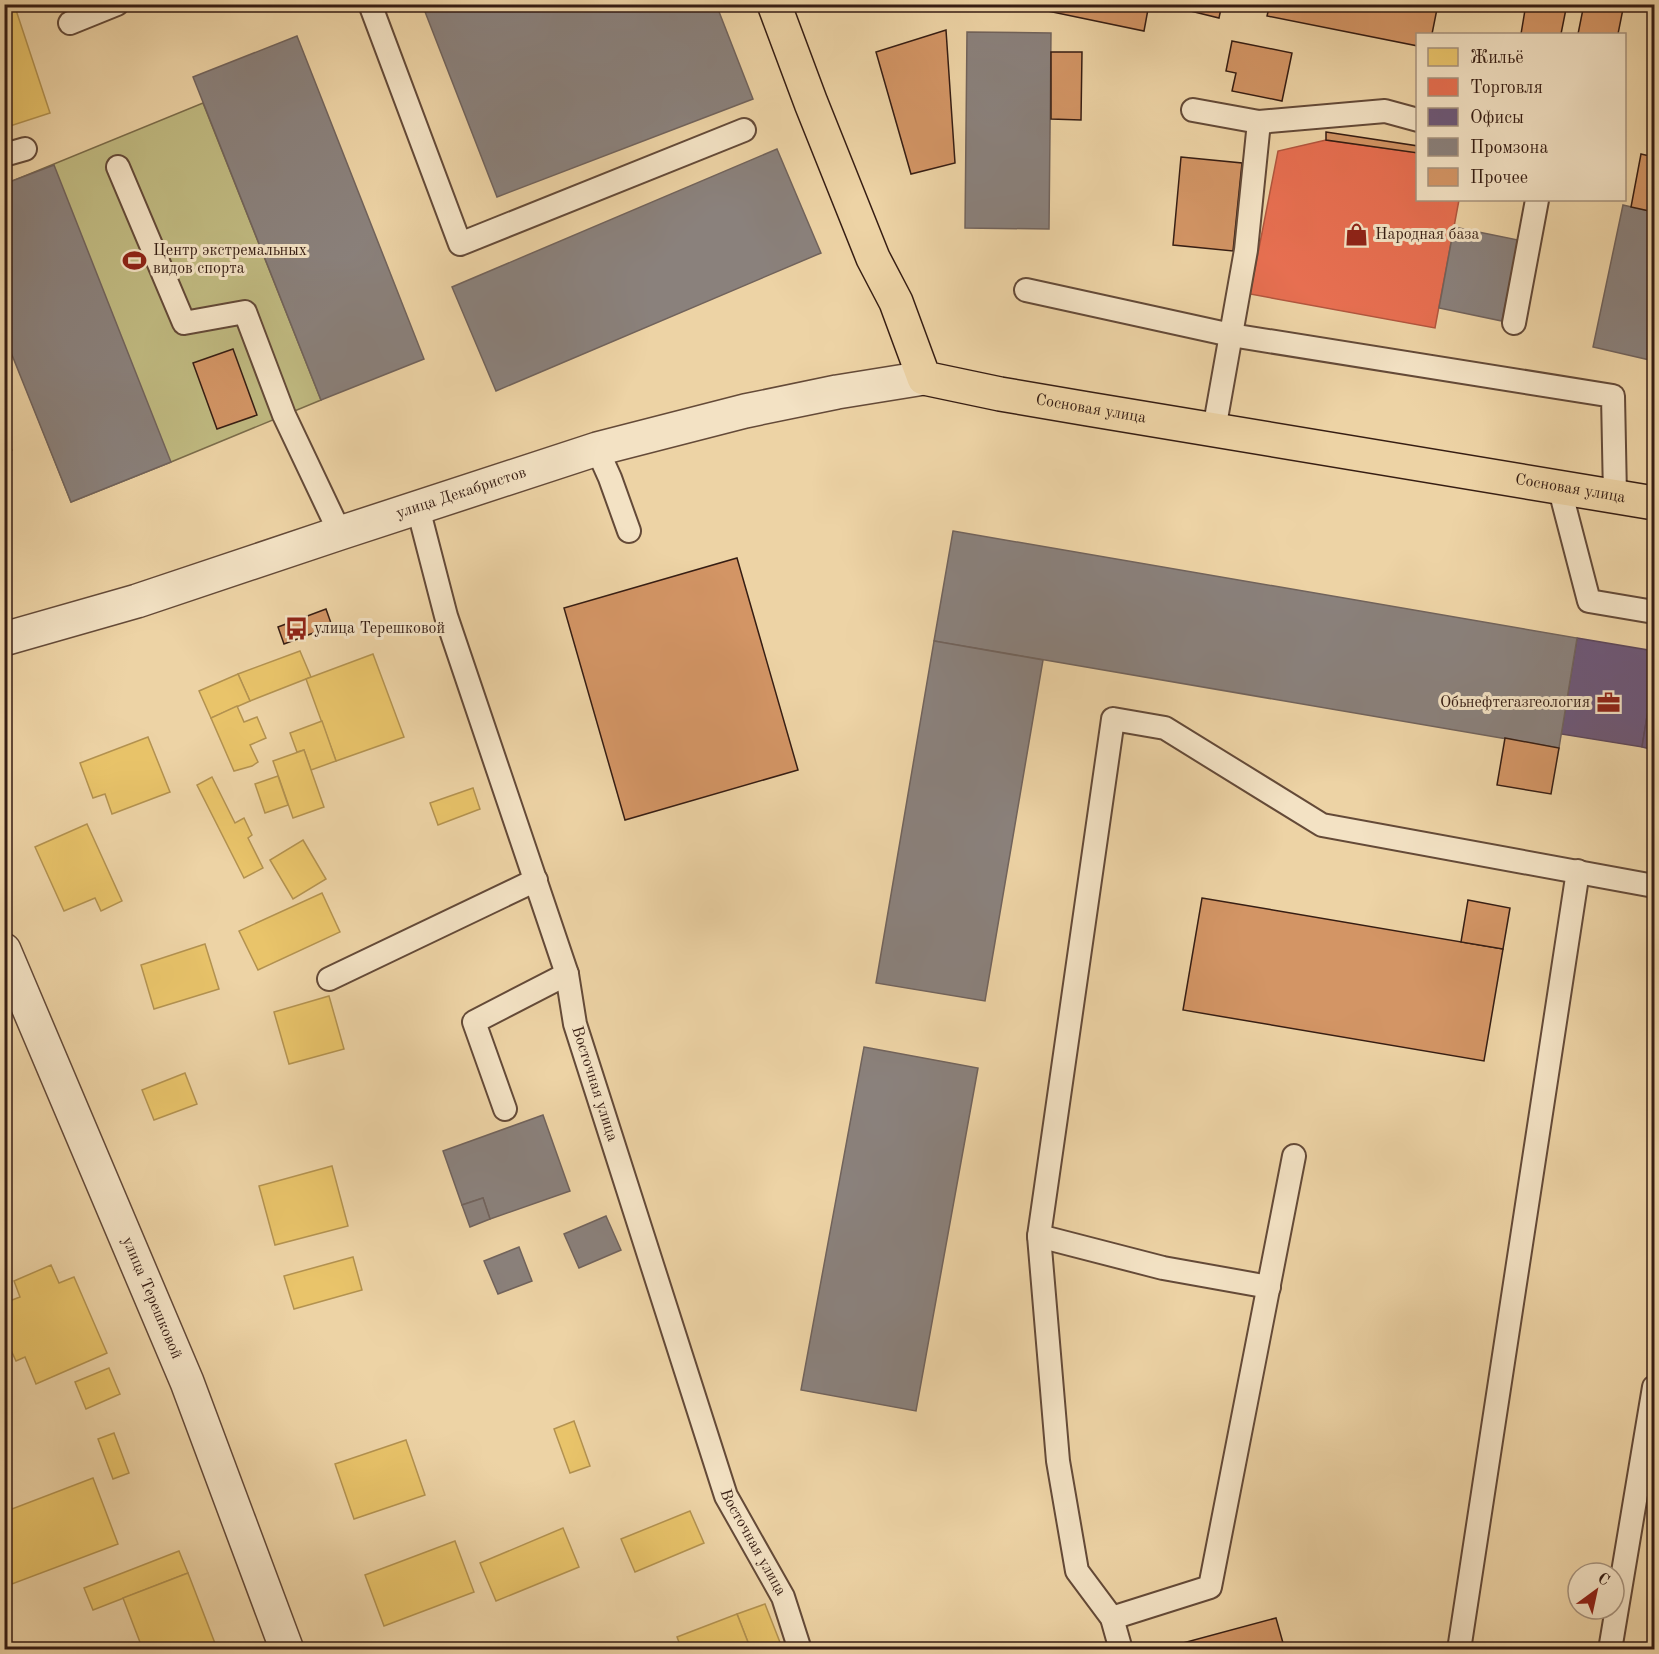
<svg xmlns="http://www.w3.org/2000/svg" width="1659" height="1654" viewBox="0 0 1659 1654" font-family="'Old Standard TT',serif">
	<rect width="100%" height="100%" fill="#edd3a5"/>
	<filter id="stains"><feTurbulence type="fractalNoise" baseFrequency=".00333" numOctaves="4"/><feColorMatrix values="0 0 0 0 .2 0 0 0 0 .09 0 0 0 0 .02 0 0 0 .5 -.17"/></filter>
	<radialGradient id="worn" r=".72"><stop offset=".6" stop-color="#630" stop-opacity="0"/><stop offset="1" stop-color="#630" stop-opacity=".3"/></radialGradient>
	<!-- green -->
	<path fill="#c0ba81" stroke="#7b6c4a" stroke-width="1.5" d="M203,103L321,400L171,462L71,502L5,335V184Z"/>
	<!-- homes -->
	<g fill="#e9c46a" stroke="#b39250" stroke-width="1.5">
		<path d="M4,4H14L50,113L4,128Z"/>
		<path d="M4,435L12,450L4,453Z"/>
		<path d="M300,651L311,677L250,701L238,674Z"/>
		<path d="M373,654L404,737L336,761L306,679Z"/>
		<path d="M238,674L250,701L211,718L199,691Z"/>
		<path d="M237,706L244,722L257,717L266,738L250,745L258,762L252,766L234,771L211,718Z"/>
		<path d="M322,721L336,761L311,770L304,750L297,752L290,733Z"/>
		<path d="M148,737L170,792L112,814L105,794L93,798L80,763Z"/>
		<path d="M304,750L324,807L293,818L273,761Z"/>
		<path d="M278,776L288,805L265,813L255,784Z"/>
		<path d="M212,777L235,823L244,818L252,835L248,838L263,868L244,878L197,785Z"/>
		<path d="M473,788L480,809L438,825L430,803Z"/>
		<path d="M87,824L122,901L101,911L95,898L64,911L35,847Z"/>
		<path d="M303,840L326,879L293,899L270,860Z"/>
		<path d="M322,893L340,932L258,970L239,931Z"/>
		<path d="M205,944L219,989L154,1009L141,965Z"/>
		<path d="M329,996L344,1049L289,1064L274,1012Z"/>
		<path d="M185,1073L197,1104L154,1120L142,1090Z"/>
		<path d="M332,1166L348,1226L275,1245L259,1186Z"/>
		<path d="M4,1188L11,1200L4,1204Z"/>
		<path d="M353,1257L362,1290L294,1309L284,1276Z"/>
		<path d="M51,1265L59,1283L74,1277L107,1353L36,1384L25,1357L16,1361L4,1335V1303L20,1297L14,1281Z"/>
		<path d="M109,1368L120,1394L86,1409L75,1382Z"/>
		<path d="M574,1421L590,1466L570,1473L554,1429Z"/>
		<path d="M114,1433L129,1473L113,1479L98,1439Z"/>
		<path d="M406,1440L425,1495L354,1519L335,1464Z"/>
		<path d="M93,1478L118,1544L4,1587V1512Z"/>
		<path d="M690,1511L704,1543L635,1572L621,1539Z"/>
		<path d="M563,1528L579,1567L496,1601L480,1563Z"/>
		<path d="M455,1541L474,1592L384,1626L365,1575Z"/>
		<path d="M179,1551L188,1573L93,1610L84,1588Z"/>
		<path d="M188,1573L216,1646L209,1650H143L123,1598Z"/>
		<path d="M765,1604L783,1650H751L737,1614Z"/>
		<path d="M737,1614L751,1650H682L677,1637Z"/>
	</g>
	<!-- shops -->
	<path fill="#e76f51" stroke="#b2563e" stroke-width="1.5" d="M1326,140L1418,153V200H1459L1435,328L1250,294L1278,151Z"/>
	<!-- offices -->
	<g fill="#6d597a" stroke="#5c475b" stroke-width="1.5">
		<path d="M1577,638L1654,651V673L1642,747L1561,734Z"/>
		<path d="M1654,673V750L1642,747Z"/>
	</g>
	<!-- industry -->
	<g fill="#8a817c" stroke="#71635c" stroke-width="1.5">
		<path d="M422,4H716L753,99L497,197Z"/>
		<path d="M967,32L1051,33L1049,229L965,228Z"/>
		<path d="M297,36L424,359L321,400L193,77Z"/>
		<path d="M777,149L821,253L496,391L452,287Z"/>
		<path d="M54,165L171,462L71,502L4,335V184Z"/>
		<path d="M1623,205L1654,212V361L1593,347Z"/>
		<path d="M1454,227L1518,240L1502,321L1439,308Z"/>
		<path d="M953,531L1577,638L1559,748L934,641Z"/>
		<path d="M934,641L1043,660L985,1001L876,983Z"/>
		<path d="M864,1047L978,1068L916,1411L801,1390Z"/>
		<path d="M543,1115L570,1191L490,1219L483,1198L462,1205L443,1151Z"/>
		<path d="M483,1198L490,1219L470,1227L462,1205Z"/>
		<path d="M606,1216L621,1250L579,1268L564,1234Z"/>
		<path d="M519,1247L532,1281L498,1294L484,1261Z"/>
	</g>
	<!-- building -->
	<g fill="#d39565" stroke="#361d13" stroke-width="1.5">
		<path d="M1034,4H1149L1144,31L1033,8Z"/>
		<path d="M1179,4H1222L1219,18L1178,8Z"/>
		<path d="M1270,4H1438L1432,34H1418V46L1267,16Z"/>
		<path d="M1526,4H1567L1561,34H1521Z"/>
		<path d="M1584,4H1624L1618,34H1578Z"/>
		<path d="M946,30L955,163L911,174L876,52Z"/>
		<path d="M1232,41L1292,53L1282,101L1232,91L1236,73L1226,71Z"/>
		<path d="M1051,52H1082L1081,120L1051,119Z"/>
		<path d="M1326,132L1418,146V153L1326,140Z"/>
		<path d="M1641,154L1654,157V212L1631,207Z"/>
		<path d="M1181,157L1242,163L1233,251L1173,245Z"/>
		<path d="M233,349L257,415L217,429L193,363Z"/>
		<path d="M737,558L798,770L625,820L564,608Z"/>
		<path d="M326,609L332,626L284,644L278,627Z"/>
		<path d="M1505,738L1559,748L1551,794L1497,785Z"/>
		<path d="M1202,898L1503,949L1484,1061L1183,1010Z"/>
		<path d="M1468,900L1510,908L1503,949L1461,942Z"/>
		<path d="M1276,1618L1285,1650H1169L1168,1647Z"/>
	</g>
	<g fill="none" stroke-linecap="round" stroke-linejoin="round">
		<defs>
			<g id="lane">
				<path d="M370,4L460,244L744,130"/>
				<path d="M70,23L117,4"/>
				<path d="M1193,110L1259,122L1385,111L1418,120"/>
				<path d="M4,155L25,149"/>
				<path d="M118,167L184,323L245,312L284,415L340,533"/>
				<path d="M1026,290L1231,335L1613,396L1615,496"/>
				<path d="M1514,323L1537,200"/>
				<path d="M1214,430L1246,250L1259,122"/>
				<path d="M597,449L610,478L629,531"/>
				<path d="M1559,486L1589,601L1654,612"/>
				<path id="s1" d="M418,508L446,616L567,974L575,1024L726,1496L783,1597L800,1650"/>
				<path d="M329,979L536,880"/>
				<path d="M505,1109L474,1022L567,974"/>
				<path d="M1039,1236L1163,1268L1269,1287"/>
				<path d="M1112,1618L1210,1587L1294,1156"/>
				<path d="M1121,1650L1112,1618L1077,1571L1058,1461L1039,1236L1113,719L1165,728L1322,825L1654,886"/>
				<path d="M1459,1650L1578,871"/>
				<path d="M1610,1650L1654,1387"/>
			</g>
			<g id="street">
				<path id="s2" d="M4,639L137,601L340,533L597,449L745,411L837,392L924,378"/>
				<path id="s3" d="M4,950L187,1382L287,1650"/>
			</g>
			<g id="primary">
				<path id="s4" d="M774,4L811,103L873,258L896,302L924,378L1000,394L1088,409L1654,503"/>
			</g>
		</defs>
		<!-- lane casing -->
		<use href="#lane" stroke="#644a38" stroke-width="26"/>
		<!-- street casing -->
		<use href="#street" stroke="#644a38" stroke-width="36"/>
		<!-- primary casing -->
		<use href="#primary" stroke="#361d13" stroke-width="36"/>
		<!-- lane -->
		<use href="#lane" stroke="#f3e2c4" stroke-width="22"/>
		<!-- street -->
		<use href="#street" stroke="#f3e2c4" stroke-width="33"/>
		<!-- primary -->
		<use href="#primary" stroke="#edd3a5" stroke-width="33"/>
	</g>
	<!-- icons -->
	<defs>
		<symbol id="shop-bare" viewBox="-9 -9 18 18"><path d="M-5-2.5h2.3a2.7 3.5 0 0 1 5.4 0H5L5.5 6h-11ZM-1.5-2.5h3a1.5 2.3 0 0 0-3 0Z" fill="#8f2418" stroke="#f3e2c4" stroke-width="2.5" paint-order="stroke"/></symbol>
		<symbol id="stadium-bare" viewBox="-9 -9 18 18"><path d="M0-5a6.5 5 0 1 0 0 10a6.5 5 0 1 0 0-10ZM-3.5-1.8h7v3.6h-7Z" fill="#8f2418" stroke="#f3e2c4" stroke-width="2.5" paint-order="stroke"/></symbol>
		<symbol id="bus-bare" viewBox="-9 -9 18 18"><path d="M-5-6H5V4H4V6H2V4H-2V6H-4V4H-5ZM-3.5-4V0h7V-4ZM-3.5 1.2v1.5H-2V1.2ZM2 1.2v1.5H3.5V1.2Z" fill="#8f2418" stroke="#f3e2c4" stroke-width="2.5" paint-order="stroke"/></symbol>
		<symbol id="office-bare" viewBox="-9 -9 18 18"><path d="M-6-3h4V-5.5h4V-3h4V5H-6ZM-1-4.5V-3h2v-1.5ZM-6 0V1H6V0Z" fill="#8f2418" stroke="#f3e2c4" stroke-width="2.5" paint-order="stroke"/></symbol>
	</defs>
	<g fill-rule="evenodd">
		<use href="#shop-bare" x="1340" y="218" width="33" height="33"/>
		<use href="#stadium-bare" x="118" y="244" width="33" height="33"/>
		<use href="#bus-bare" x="280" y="612" width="33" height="33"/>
		<use href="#office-bare" x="1592" y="686" width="33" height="33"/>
	</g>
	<g text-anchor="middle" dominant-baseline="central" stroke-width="6" stroke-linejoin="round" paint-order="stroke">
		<!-- poi labels -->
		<g font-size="16" fill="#361d13" stroke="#f3e2c4" text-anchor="start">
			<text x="1375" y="235">Народная база</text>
			<text x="153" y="251">Центр экстремальных<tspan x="153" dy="18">видов спорта</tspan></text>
			<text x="314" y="629">улица Терешковой</text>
			<text x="1590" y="703" text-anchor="end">Обьнефтегазгеология</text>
		</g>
		<!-- street labels -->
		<g font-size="16" fill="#361d13" stroke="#f3e2c4">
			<text stroke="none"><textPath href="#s4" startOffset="573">Сосновая улица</textPath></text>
			<text stroke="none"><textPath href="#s4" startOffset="1059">Сосновая улица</textPath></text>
			<text stroke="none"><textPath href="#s2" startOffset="480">улица Декабристов</textPath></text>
			<text stroke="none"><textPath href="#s1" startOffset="603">Восточная улица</textPath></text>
			<text stroke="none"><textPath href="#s3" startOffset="378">улица Терешковой</textPath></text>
			<text stroke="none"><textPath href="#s1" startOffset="1089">Восточная улица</textPath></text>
		</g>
	</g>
	<!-- margin -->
	<rect width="1659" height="1654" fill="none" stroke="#edd3a5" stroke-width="24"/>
	<rect x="6" y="6" width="1647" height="1642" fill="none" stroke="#361d13" stroke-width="3"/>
	<rect x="12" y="12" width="1635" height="1630" fill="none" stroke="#361d13" stroke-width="1.5"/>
	<!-- legend -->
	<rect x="1416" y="33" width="210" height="168" fill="#f3e2c4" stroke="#a7937d" stroke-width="1.5"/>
	<rect x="1428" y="48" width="30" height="18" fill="#e9c46a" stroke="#a7937d" stroke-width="1.5"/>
	<text x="1470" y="63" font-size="18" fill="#361d13">Жильё</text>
	<rect x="1428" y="78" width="30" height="18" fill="#e76f51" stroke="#a7937d" stroke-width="1.5"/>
	<text x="1470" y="93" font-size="18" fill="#361d13">Торговля</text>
	<rect x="1428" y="108" width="30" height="18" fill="#6d597a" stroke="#a7937d" stroke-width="1.5"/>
	<text x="1470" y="123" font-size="18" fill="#361d13">Офисы</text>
	<rect x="1428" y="138" width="30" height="18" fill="#8a817c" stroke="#a7937d" stroke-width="1.5"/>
	<text x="1470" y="153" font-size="18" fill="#361d13">Промзона</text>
	<rect x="1428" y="168" width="30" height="18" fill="#d39565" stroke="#a7937d" stroke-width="1.5"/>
	<text x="1470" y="183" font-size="18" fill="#361d13">Прочее</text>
	<!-- north arrow -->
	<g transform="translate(1596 1591) rotate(33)"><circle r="28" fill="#f3e2c4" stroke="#a7937d" stroke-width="1.5"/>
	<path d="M0-4.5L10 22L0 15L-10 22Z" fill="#8f2418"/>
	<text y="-9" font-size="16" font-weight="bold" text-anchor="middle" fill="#361d13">С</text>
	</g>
	<rect width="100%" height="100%" filter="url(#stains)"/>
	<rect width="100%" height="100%" fill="url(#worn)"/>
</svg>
